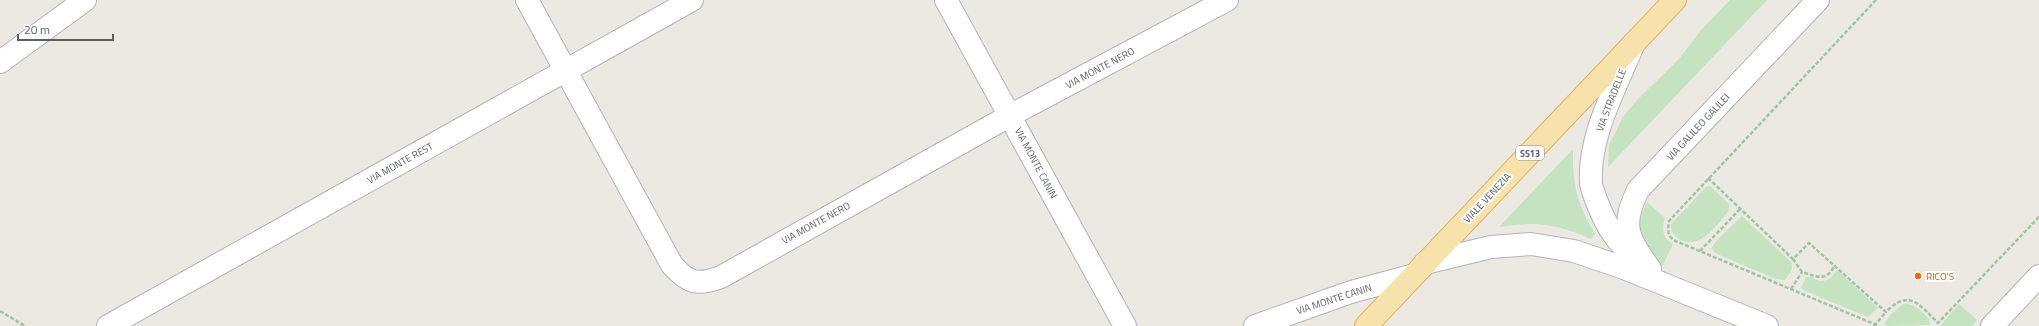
<svg xmlns="http://www.w3.org/2000/svg" width="2039" height="326" viewBox="0 0 2039 326" font-family="'Titillium Web',sans-serif">
	<rect width="100%" height="100%" fill="#ece9e3"/>
	<!-- green -->
	<g fill="#c5e2c1">
		<path d="M1730,0H1767L1608,167L1609,145L1623,117L1637,100L1679,59L1702,29Z"/>
		<path d="M1573,149C1572,184 1577,204 1595,234L1591,239C1557,224 1535,221 1499,227Z"/>
		<path d="M1707,186H1710L1729,204V210C1716,228 1692,259 1671,231V224Z"/>
		<path d="M1647,202L1665,218C1662,229 1662,239 1673,244L1662,267L1639,233V222Z"/>
		<path d="M1742,216L1791,262C1794,269 1789,274 1785,280L1776,279L1717,254L1711,249L1716,241Z"/>
		<path d="M1837,270L1878,308L1868,317L1803,290L1801,288L1806,277H1812C1821,285 1831,280 1837,270Z"/>
		<path d="M1903,304C1914,303 1922,311 1929,319L1930,325L1887,326L1884,324L1891,314Z"/>
		<path d="M1959,304L1977,320L1972,326H1940Z"/>
	</g>
	<g fill="none" stroke-linecap="round" stroke-linejoin="round">
		<defs>
			<g id="minor">
				<path d="M527,0L672,265C688,283 697,286 721,277L1011,115L1227,0"/>
				<path d="M946,0L1125,326"/>
				<path d="M0,62L85,0"/>
				<path d="M1633,255C1613,239 1604,221 1595,197C1594,193 1591,187 1591,183C1588,136 1617,85 1634,43"/>
				<path d="M1425,263L1491,247L1531,244L1574,251L1624,268L1767,326"/>
				<path d="M1650,269C1628,238 1620,226 1638,190L1818,0"/>
				<path d="M108,326L692,0"/>
				<path d="M1255,326L1351,292L1414,275"/>
				<path d="M1992,326L2039,276"/>
			</g>
			<path id="major" d="M1366,326L1675,0"/>
		</defs>
		<!-- minor casing -->
		<use href="#minor" stroke="#b0b4b7" stroke-width="24"/>
		<!-- major casing -->
		<use href="#major" stroke="#e6af62" stroke-width="24"/>
		<!-- path -->
		<g stroke="#9cc5a2" stroke-width="2.5" stroke-dasharray="4 2" stroke-linecap="butt">
			<path d="M1876,0L1669,221C1667,232 1668,238 1678,242L1879,326"/>
			<path d="M1708,178L1793,259L1809,243L1886,312C1909,288 1920,305 1938,323L2039,217"/>
			<path d="M1700,251L1740,209"/>
			<path d="M1793,259L1802,272C1818,277 1826,282 1835,265"/>
			<path d="M1791,289L1802,272"/>
			<path d="M0,311L25,326"/>
			<path d="M1874,326L1886,312"/>
		</g>
		<!-- minor -->
		<use href="#minor" stroke="#fff" stroke-width="22"/>
		<!-- major -->
		<use href="#major" stroke="#f8e2ac" stroke-width="22"/>
	</g>
	<!-- markers -->
	<circle fill="#e8710a" stroke="#fff" stroke-width="1.5" cx="1918" cy="276" r="4"/>
	<g text-anchor="middle" dominant-baseline="central" stroke-width="4" stroke-linejoin="round" paint-order="stroke">
		<!-- shield labels -->
		<rect fill="#fff" stroke="#8c8f91" stroke-width="1" x="1516" y="146" width="28" height="14" rx="3"/>
		<g font-size="9" font-weight="bold" fill="#5b5f62">
			<text x="1530" y="153">SS13</text>
		</g>
		<!-- street labels -->
		<g font-size="10" fill="#5b5f62" stroke="#fff">
			<text transform="translate(1100 68) rotate(-28)">VIA MONTE NERO</text>
			<text transform="translate(1611 100) rotate(-69)">VIA STRADELLE</text>
			<text transform="translate(1698 127) rotate(-47)">VIA GALILEO GALILEI</text>
			<text transform="translate(400 163) rotate(-29)">VIA MONTE REST</text>
			<text transform="translate(1036 163) rotate(62)">VIA MONTE CANIN</text>
			<text transform="translate(1487 198) rotate(-47)">VIALE VENEZIA</text>
			<text transform="translate(816 223) rotate(-29)">VIA MONTE NERO</text>
			<text transform="translate(1334 299) rotate(-18)">VIA MONTE CANIN</text>
		</g>
		<!-- food labels -->
		<g font-size="10" fill="#c56008" stroke="#fff" text-anchor="start">
			<text x="1926" y="276">RICO'S</text>
		</g>
	</g>
	<!-- scale -->
	<path d="M18 34v6h95v-6" fill="none" stroke="#5b5f62" stroke-width="2"/>
	<text x="24" y="34" font-size="12" fill="#5b5f62" stroke="#ffffff" stroke-width="3" paint-order="stroke">20 m</text>
</svg>
